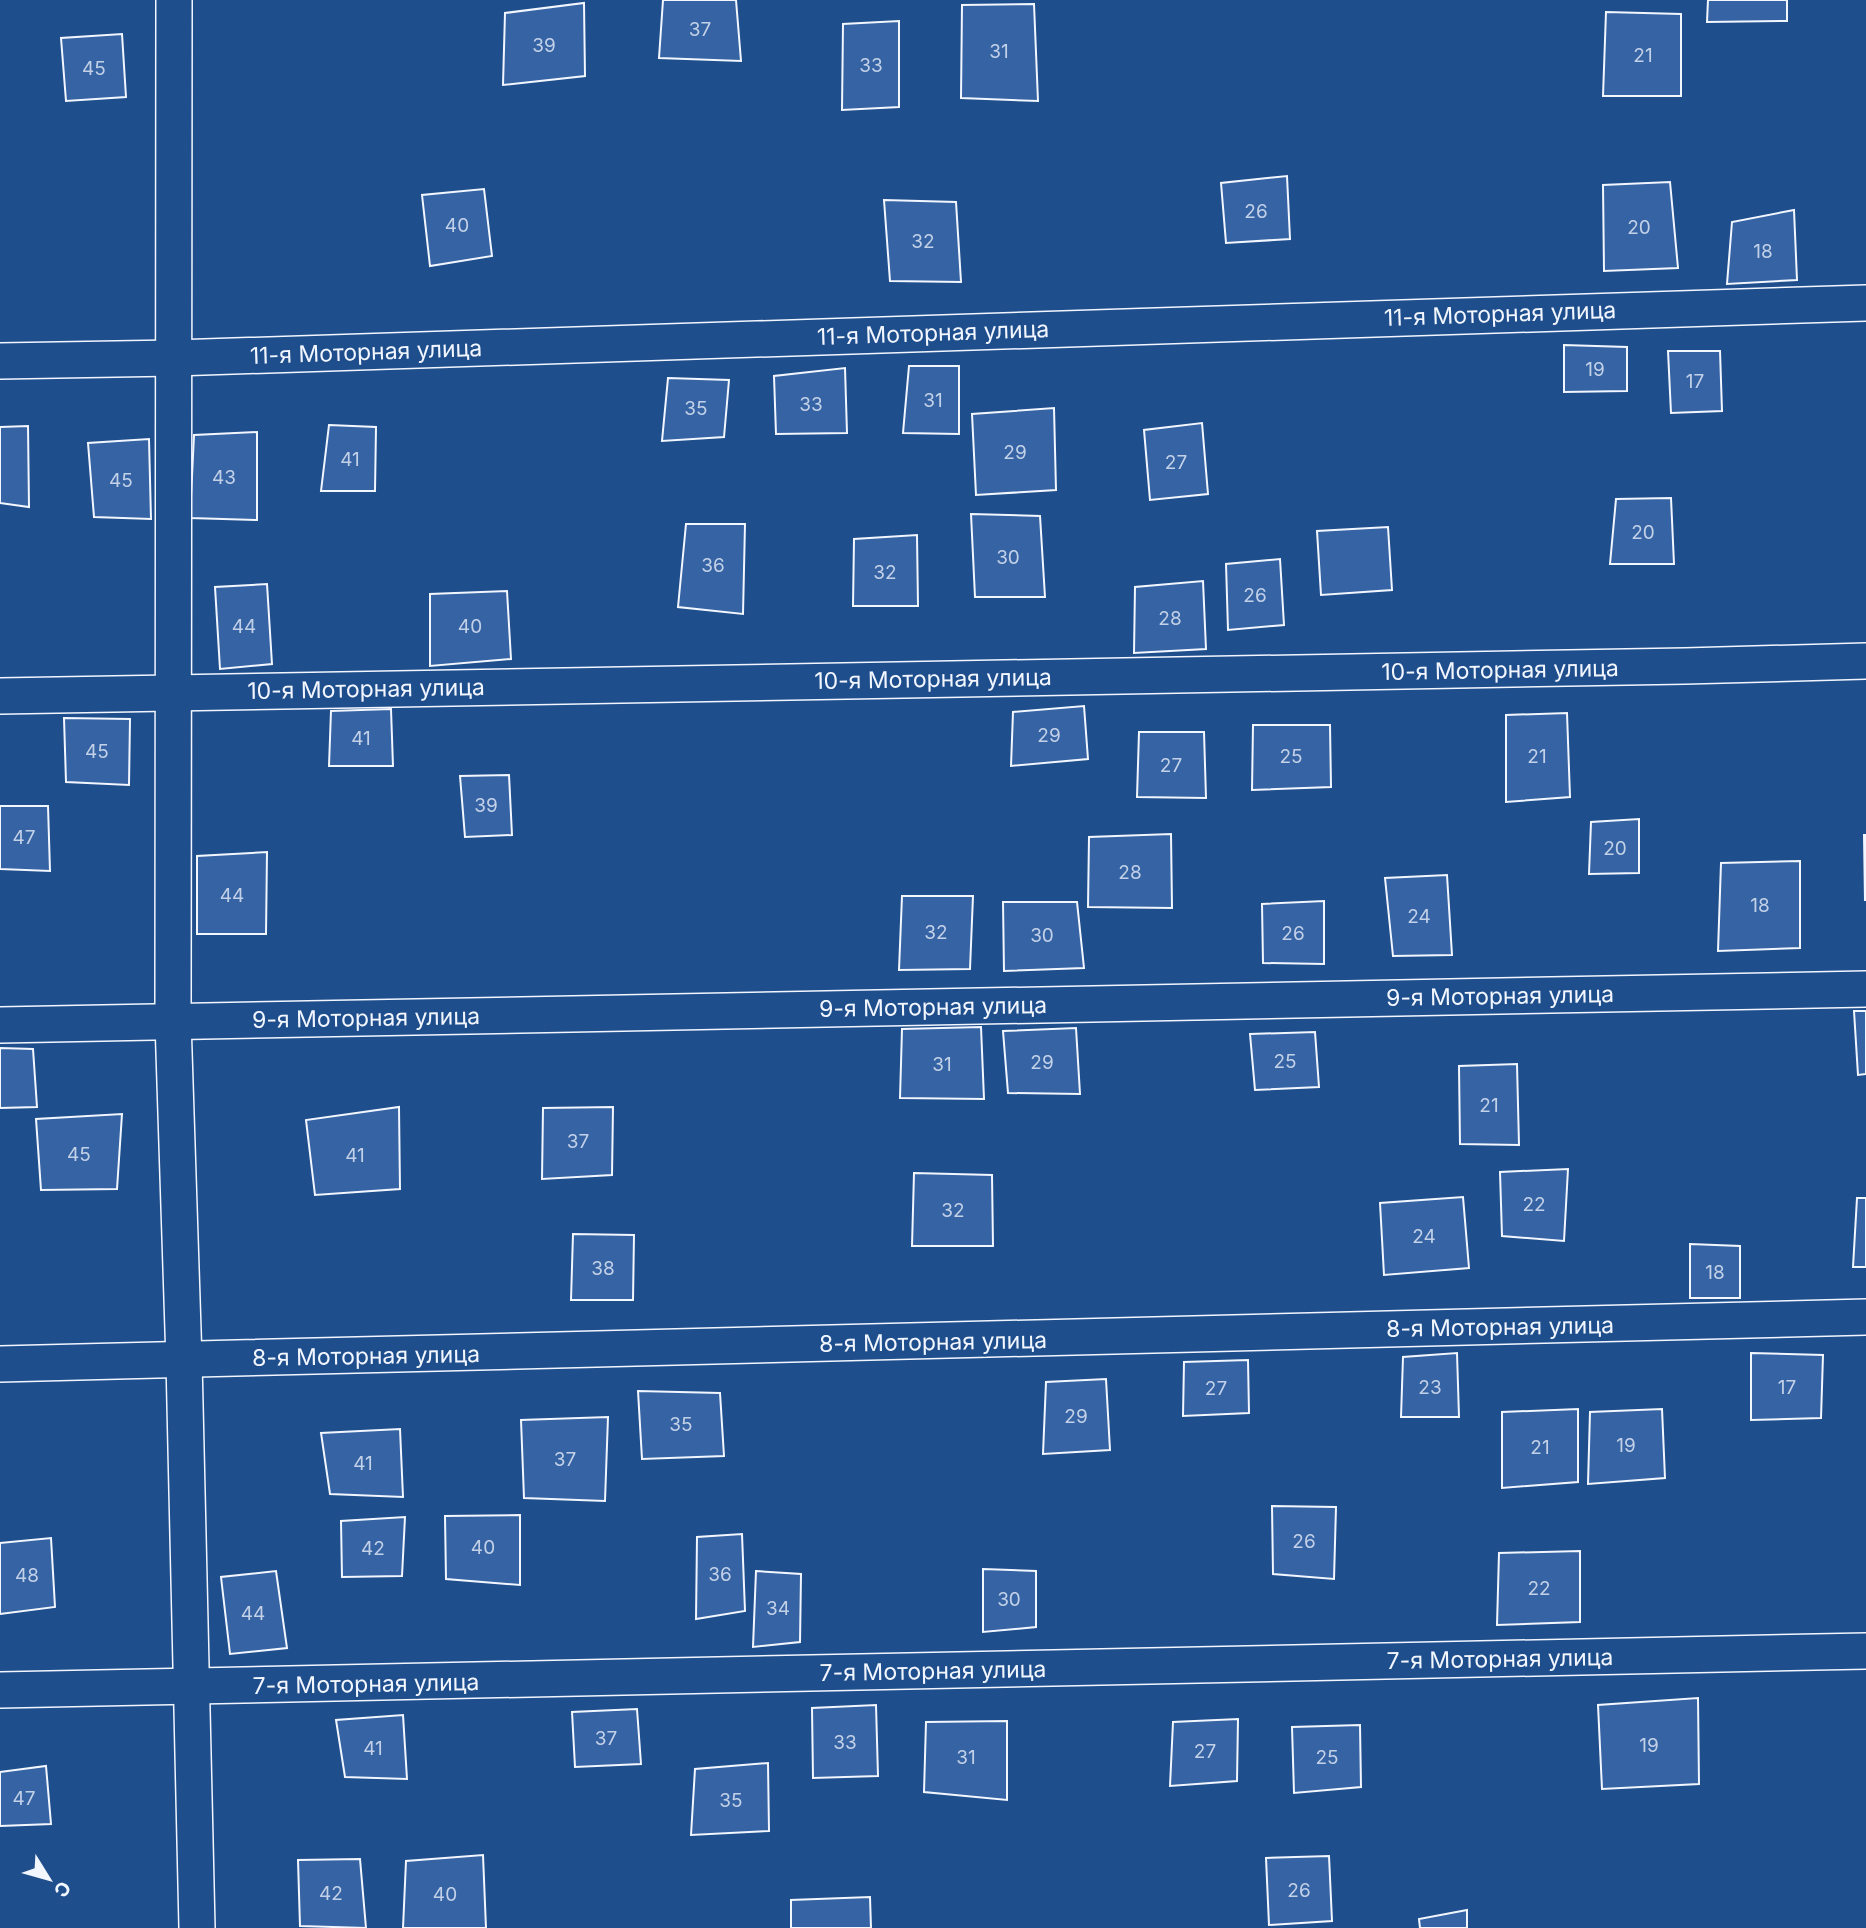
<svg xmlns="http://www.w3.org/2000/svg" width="1866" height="1928" viewBox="0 0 1866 1928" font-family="Inter,sans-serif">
	<rect width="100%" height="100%" fill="#1f4e8c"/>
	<!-- building -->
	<g fill="#3563a3" stroke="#f2f6ff" stroke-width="2">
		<path d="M663,0H736L741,61L659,58Z"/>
		<path d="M1708,0H1787V21L1707,22Z"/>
		<path d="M584,3L585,76L503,85L505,13Z"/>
		<path d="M1034,4L1038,101L961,98L962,5Z"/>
		<path d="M1606,12L1681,14V96H1603Z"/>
		<path d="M899,21V107L842,110L843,24Z"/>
		<path d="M122,34L126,97L66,101L61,38Z"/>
		<path d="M1287,176L1290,239L1226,243L1221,183Z"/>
		<path d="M1670,182L1678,268L1604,271L1603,185Z"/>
		<path d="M484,189L492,256L430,266L422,195Z"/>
		<path d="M884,200L956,202L961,282L890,281Z"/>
		<path d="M1794,210L1797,280L1727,284L1732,222Z"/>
		<path d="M1564,345L1627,347V391L1564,392Z"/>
		<path d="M1668,351H1720L1722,411L1671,413Z"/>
		<path d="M909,366H959V434L903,433Z"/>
		<path d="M845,368L847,433L776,434L774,376Z"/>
		<path d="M668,378L729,380L724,437L662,441Z"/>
		<path d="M1054,408L1056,490L976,495L972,414Z"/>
		<path d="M1202,423L1208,494L1150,500L1144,430Z"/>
		<path d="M329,425L376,427L375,491H321Z"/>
		<path d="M28,426L29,507L0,503V427Z"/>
		<path d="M257,432V520L190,518L194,435Z"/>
		<path d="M149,439L151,519L94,517L88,443Z"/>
		<path d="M1671,498L1674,564H1610L1616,499Z"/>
		<path d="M971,514L1040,516L1045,597H975Z"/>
		<path d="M686,524H745L743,614L678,607Z"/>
		<path d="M1388,527L1392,590L1321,595L1317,531Z"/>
		<path d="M917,535L918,606H853L854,539Z"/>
		<path d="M1280,559L1284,625L1228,630L1226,564Z"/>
		<path d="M1203,581L1206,649L1134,653L1135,587Z"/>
		<path d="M267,584L272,664L220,669L215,587Z"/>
		<path d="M507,591L511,659L430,666V594Z"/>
		<path d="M1084,706L1088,759L1011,766L1013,712Z"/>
		<path d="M391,709L393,766H329L331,711Z"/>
		<path d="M1567,713L1570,797L1506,802V715Z"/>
		<path d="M64,718L130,719L129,785L66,782Z"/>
		<path d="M1253,725H1330L1331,787L1252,790Z"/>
		<path d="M1139,732H1204L1206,798L1137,797Z"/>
		<path d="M509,775L512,835L465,837L460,776Z"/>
		<path d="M0,806H48L50,871L0,869Z"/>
		<path d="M1639,819V873L1589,874L1591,822Z"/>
		<path d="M1171,834L1172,908L1088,907L1089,837Z"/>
		<path d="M1864,835H1866L1865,901Z"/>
		<path d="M267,852L266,934H197V856Z"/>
		<path d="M1800,861V948L1718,951L1721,863Z"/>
		<path d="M1447,875L1452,955L1393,956L1385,878Z"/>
		<path d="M902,896H973L970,969L899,970Z"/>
		<path d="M1324,901V964L1263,963L1262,904Z"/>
		<path d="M1003,902H1077L1084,968L1004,971Z"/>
		<path d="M1854,1011H1866V1074L1858,1075Z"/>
		<path d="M981,1027L984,1099L900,1098L902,1029Z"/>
		<path d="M1076,1028L1080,1094L1008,1093L1003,1031Z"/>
		<path d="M1315,1032L1319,1087L1255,1090L1250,1034Z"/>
		<path d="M0,1048L33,1049L37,1107L0,1108Z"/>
		<path d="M1517,1064L1519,1145L1460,1144L1459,1066Z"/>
		<path d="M399,1107L400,1189L315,1195L306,1120Z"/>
		<path d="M613,1107L612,1175L542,1179L543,1108Z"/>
		<path d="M122,1114L117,1189L41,1190L36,1119Z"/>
		<path d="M1568,1169L1564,1241L1502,1236L1500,1172Z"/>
		<path d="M914,1173L992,1175L993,1246H912Z"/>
		<path d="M1463,1197L1469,1268L1384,1275L1380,1203Z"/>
		<path d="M1857,1198H1866V1267H1853Z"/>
		<path d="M573,1234L634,1235L633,1300H571Z"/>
		<path d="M1690,1244L1740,1246V1298H1690Z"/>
		<path d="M1457,1353L1459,1417H1401L1403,1357Z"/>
		<path d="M1751,1353L1823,1355L1821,1418L1751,1420Z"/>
		<path d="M1248,1360L1249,1413L1183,1416L1184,1362Z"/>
		<path d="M1106,1379L1110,1450L1043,1454L1046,1382Z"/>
		<path d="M638,1391L720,1393L724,1456L642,1459Z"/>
		<path d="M1578,1409V1482L1502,1488V1412Z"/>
		<path d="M1662,1409L1665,1478L1588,1484L1590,1412Z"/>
		<path d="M608,1417L605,1501L524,1498L521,1420Z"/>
		<path d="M400,1429L403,1497L330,1494L321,1433Z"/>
		<path d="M1272,1506L1336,1507L1334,1579L1273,1574Z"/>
		<path d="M520,1515V1585L446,1579L445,1516Z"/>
		<path d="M405,1517L402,1576L342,1577L341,1521Z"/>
		<path d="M742,1534L745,1611L696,1619L697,1537Z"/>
		<path d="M51,1538L55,1607L0,1614V1543Z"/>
		<path d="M1580,1551V1622L1497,1625L1499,1553Z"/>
		<path d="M983,1569L1036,1571V1627L983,1632Z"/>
		<path d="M276,1571L287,1648L230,1654L221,1577Z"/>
		<path d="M756,1571L801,1574L800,1642L753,1647Z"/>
		<path d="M1698,1698L1699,1784L1602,1789L1598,1705Z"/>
		<path d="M876,1705L878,1776L813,1778L812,1708Z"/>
		<path d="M637,1709L641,1764L575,1767L572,1712Z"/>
		<path d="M403,1715L407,1779L345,1777L336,1720Z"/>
		<path d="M1238,1719L1237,1781L1170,1786L1173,1722Z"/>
		<path d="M1007,1721V1800L924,1792L926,1722Z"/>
		<path d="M1360,1725L1361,1787L1294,1793L1292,1727Z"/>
		<path d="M768,1763L769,1831L691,1835L695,1769Z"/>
		<path d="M46,1766L51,1824L0,1826V1772Z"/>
		<path d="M483,1855L486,1928H403L406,1861Z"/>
		<path d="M1329,1856L1332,1921L1269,1925L1266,1858Z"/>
		<path d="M360,1859L366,1928L300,1926L298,1860Z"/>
		<path d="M870,1897L871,1928H791V1900Z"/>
		<path d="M1467,1910V1928H1420L1419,1919Z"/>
	</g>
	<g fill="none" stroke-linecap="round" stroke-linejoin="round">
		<defs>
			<g id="street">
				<path d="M174,0L173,1021L184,1361L197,1928"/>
				<path d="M0,361L174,358L1866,303"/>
				<path d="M0,696L1685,666L1866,661"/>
				<path d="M0,1025L1866,989"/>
				<path d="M0,1364L1866,1317"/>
				<path d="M0,1690L1866,1651"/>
			</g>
		</defs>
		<!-- street casing -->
		<use href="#street" stroke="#f2f6ff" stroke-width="38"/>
		<!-- street -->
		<use href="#street" stroke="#1f4e8c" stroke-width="35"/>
	</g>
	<g text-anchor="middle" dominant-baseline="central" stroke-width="5" stroke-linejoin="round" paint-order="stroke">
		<!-- number labels -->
		<g font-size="19" fill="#c3d1e8">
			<text x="700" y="29">37</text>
			<text x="544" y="45">39</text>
			<text x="999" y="51">31</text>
			<text x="1643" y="55">21</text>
			<text x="871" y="65">33</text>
			<text x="94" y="68">45</text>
			<text x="1256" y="211">26</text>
			<text x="457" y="225">40</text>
			<text x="1639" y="227">20</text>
			<text x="923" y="241">32</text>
			<text x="1763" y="251">18</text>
			<text x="1595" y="369">19</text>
			<text x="1695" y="381">17</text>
			<text x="933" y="400">31</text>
			<text x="811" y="404">33</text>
			<text x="696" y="408">35</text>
			<text x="1015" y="452">29</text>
			<text x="350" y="459">41</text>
			<text x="1176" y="462">27</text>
			<text x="224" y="477">43</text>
			<text x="121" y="480">45</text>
			<text x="1643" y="532">20</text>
			<text x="1008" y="557">30</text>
			<text x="713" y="565">36</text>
			<text x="885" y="572">32</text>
			<text x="1255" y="595">26</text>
			<text x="1170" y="618">28</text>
			<text x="244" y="626">44</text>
			<text x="470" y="626">40</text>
			<text x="1049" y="735">29</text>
			<text x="361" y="738">41</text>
			<text x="97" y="751">45</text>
			<text x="1291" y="756">25</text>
			<text x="1537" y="756">21</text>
			<text x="1171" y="765">27</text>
			<text x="486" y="805">39</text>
			<text x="24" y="837">47</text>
			<text x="1615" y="848">20</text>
			<text x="1130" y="872">28</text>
			<text x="232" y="895">44</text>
			<text x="1760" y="905">18</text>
			<text x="1419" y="916">24</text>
			<text x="936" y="932">32</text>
			<text x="1293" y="933">26</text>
			<text x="1042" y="935">30</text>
			<text x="1285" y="1061">25</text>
			<text x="1042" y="1062">29</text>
			<text x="942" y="1064">31</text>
			<text x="1489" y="1105">21</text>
			<text x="578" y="1141">37</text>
			<text x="79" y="1154">45</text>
			<text x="355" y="1155">41</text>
			<text x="1534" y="1204">22</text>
			<text x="953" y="1210">32</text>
			<text x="1424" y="1236">24</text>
			<text x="603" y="1268">38</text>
			<text x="1715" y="1272">18</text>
			<text x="1430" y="1387">23</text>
			<text x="1787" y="1387">17</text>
			<text x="1216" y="1388">27</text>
			<text x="1076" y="1416">29</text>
			<text x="681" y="1424">35</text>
			<text x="1626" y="1445">19</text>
			<text x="1540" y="1447">21</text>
			<text x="565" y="1459">37</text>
			<text x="363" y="1463">41</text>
			<text x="1304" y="1541">26</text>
			<text x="483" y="1547">40</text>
			<text x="373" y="1548">42</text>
			<text x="720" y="1574">36</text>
			<text x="27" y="1575">48</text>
			<text x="1539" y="1588">22</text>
			<text x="1009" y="1599">30</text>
			<text x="778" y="1608">34</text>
			<text x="253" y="1613">44</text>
			<text x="606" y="1738">37</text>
			<text x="845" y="1742">33</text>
			<text x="1649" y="1745">19</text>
			<text x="373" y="1748">41</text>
			<text x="1205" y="1751">27</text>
			<text x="966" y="1757">31</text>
			<text x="1327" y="1757">25</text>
			<text x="24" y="1798">47</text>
			<text x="731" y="1800">35</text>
			<text x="1299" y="1890">26</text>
			<text x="331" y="1893">42</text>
			<text x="445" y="1894">40</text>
		</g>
		<!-- street labels -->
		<g font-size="23" fill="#f2f6ff" stroke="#1f4e8c">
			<text transform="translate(1500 314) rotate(-2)">11-я Моторная улица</text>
			<text transform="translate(933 333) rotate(-2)">11-я Моторная улица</text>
			<text transform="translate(366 352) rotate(-2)">11-я Моторная улица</text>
			<text transform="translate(1500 670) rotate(-1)">10-я Моторная улица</text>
			<text transform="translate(933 679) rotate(-1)">10-я Моторная улица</text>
			<text transform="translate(366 689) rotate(-1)">10-я Моторная улица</text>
			<text transform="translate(1500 996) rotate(-1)">9-я Моторная улица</text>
			<text transform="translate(933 1007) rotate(-1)">9-я Моторная улица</text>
			<text transform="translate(366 1018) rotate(-1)">9-я Моторная улица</text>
			<text transform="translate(1500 1327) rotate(-1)">8-я Моторная улица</text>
			<text transform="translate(933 1342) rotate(-1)">8-я Моторная улица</text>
			<text transform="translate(366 1356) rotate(-1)">8-я Моторная улица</text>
			<text transform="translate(1500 1659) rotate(-1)">7-я Моторная улица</text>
			<text transform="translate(933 1671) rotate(-1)">7-я Моторная улица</text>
			<text transform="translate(366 1684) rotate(-1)">7-я Моторная улица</text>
		</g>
	</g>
	<!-- north arrow -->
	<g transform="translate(49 1879) rotate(127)" stroke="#1f4e8c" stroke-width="5" paint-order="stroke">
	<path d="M0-5L12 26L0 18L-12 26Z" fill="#f2f6ff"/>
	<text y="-10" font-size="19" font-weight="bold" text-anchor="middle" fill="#f2f6ff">С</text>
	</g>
</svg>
